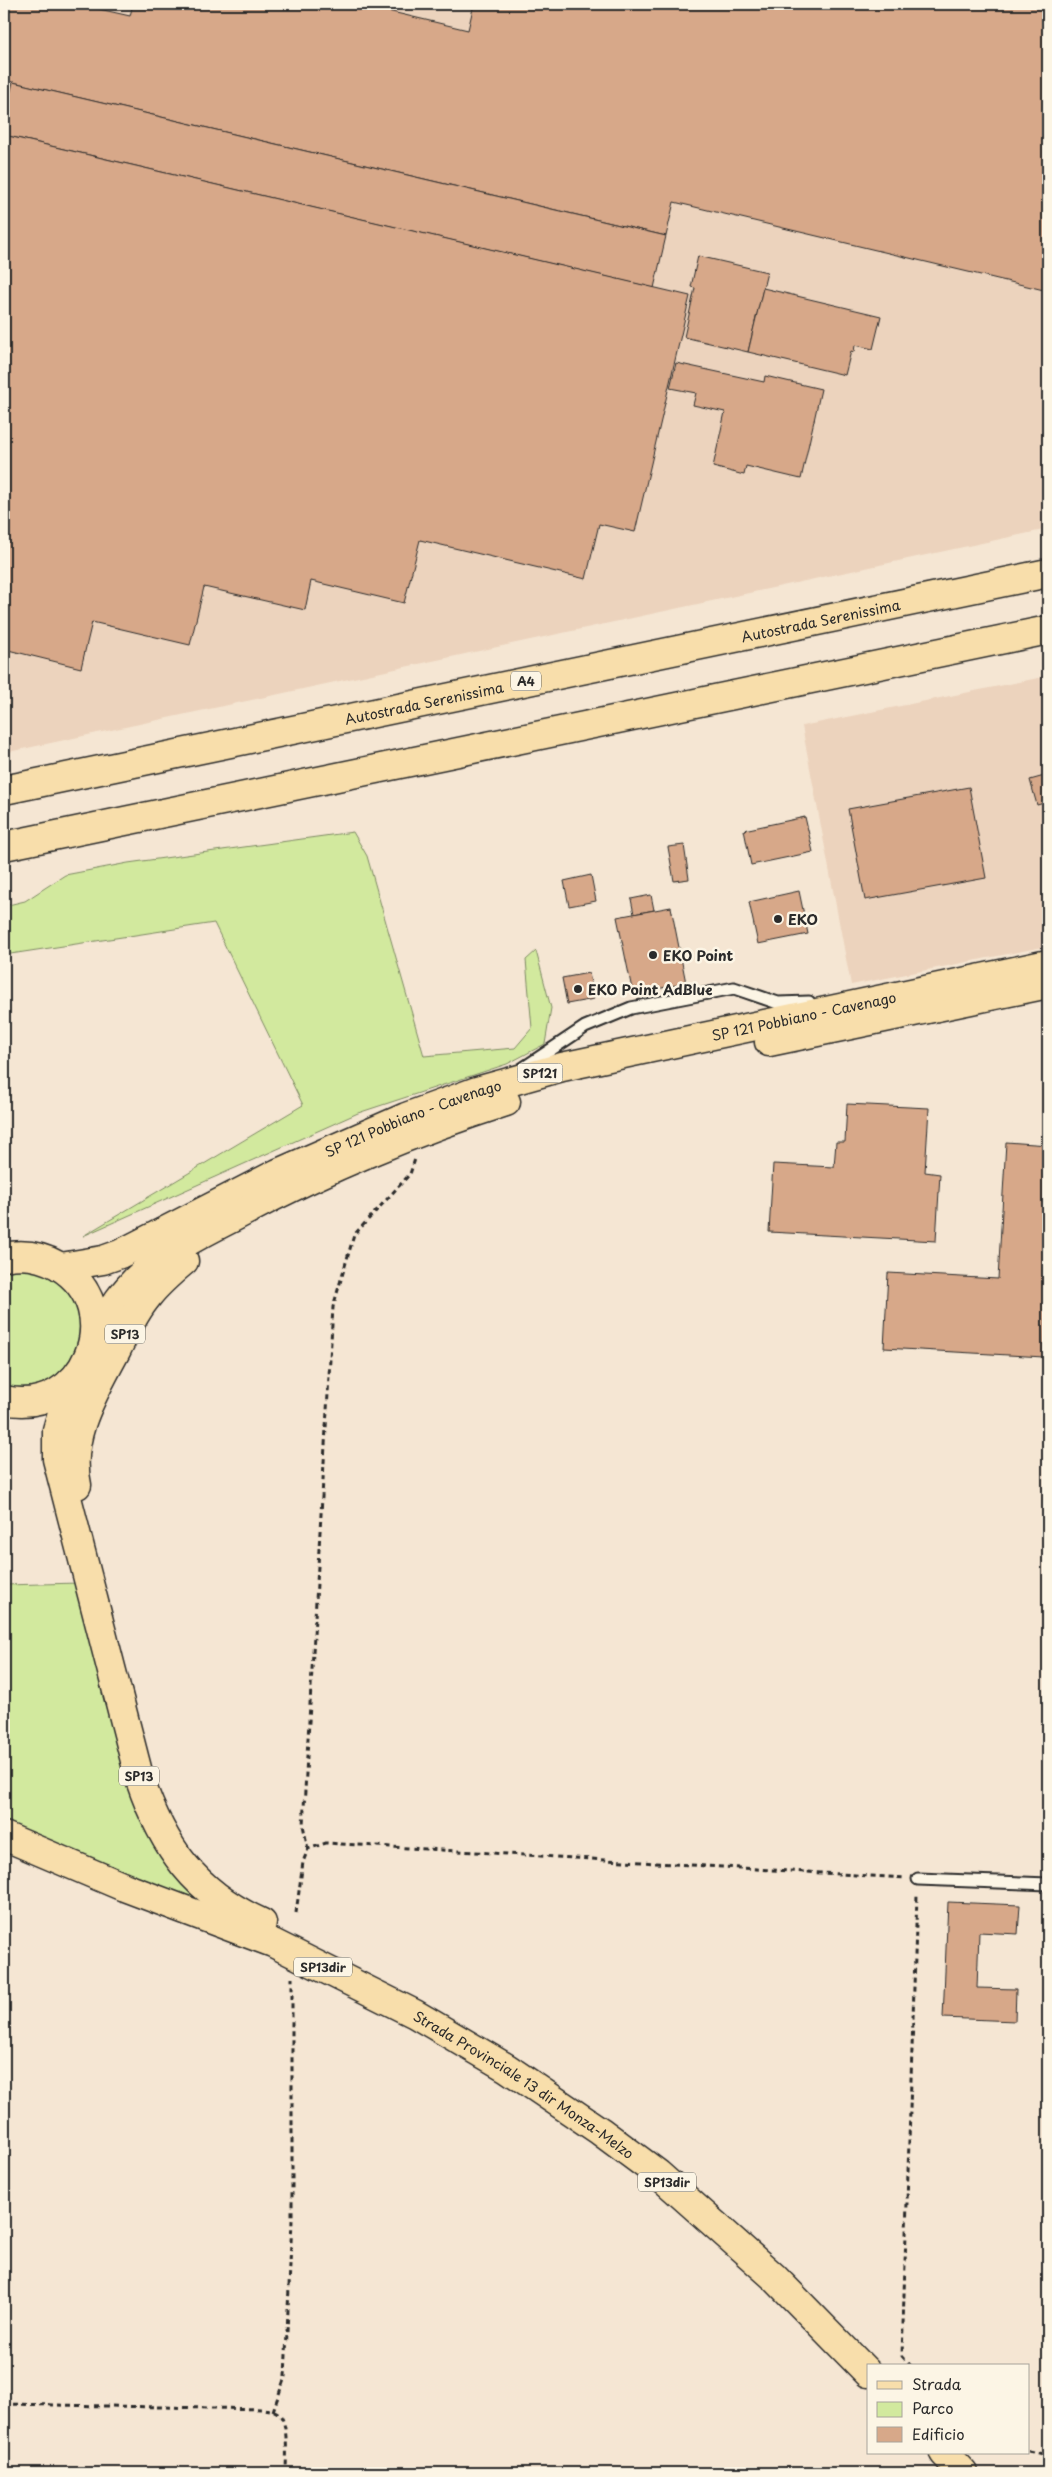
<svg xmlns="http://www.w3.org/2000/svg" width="1052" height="2477" viewBox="0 0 1052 2477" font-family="'Playpen Sans',sans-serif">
	<rect width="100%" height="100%" fill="#f5e6d3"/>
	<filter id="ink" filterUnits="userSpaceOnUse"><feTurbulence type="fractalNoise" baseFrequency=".02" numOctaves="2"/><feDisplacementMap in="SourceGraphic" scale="10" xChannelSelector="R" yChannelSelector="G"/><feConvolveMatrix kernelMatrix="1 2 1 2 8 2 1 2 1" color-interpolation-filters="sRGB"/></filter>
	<g filter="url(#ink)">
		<!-- built -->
		<g fill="#ecd3bd">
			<path d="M4,4H1048V517L1043,530L4,753Z"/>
			<path d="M1048,676V946L851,985L802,726Z"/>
		</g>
		<!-- green -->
		<g fill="#d2e99e" stroke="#7e8a64">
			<path d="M353,832L367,856L424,1056L515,1048L532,1028L526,960L536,951L551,1008L545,1044L507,1064L358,1113L83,1236L303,1105L214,923L4,955V906L25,901L65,875L128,863Z"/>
			<path d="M21,1267C29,1269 40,1269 47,1273C111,1305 72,1406 4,1384V1269Z"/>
			<path d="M79,1583L199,1895L195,1899L4,1844V1585Z"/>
		</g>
		<!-- building -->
		<g fill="#d7a889" stroke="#2b2b2b">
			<path d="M4,4H77L130,16L133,4H358L468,30L474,4H1048V291L674,202L666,236L4,80Z"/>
			<path d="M13,82L666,236L654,288L4,135V119Z"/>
			<path d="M4,135L690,296L635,532L599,524L586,579L420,540L404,603L311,581L305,610L204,587L190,645L92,622L81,668L4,649Z"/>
			<path d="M698,256L767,272L748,352L684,337L695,288L691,287Z"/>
			<path d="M763,288L881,316L873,349L855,345L854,352L851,351L845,375L748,352Z"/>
			<path d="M676,363L764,382L765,376L821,389L801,479L746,466L744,475L713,467L725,412L693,405L696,393L670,388Z"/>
			<path d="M1048,775V802L1037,805L1030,780Z"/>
			<path d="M969,787L986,878L865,900L848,809Z"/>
			<path d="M805,817L813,852L751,865L744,830Z"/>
			<path d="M684,845L689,879L674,881L668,847Z"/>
			<path d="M591,875L596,901L569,906L564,881Z"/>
			<path d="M799,891L808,934L758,944L749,902Z"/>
			<path d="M651,895L654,910L634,914L631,899Z"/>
			<path d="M671,907L686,983L633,994L617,917Z"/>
			<path d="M589,973L594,999L567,1004L562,978Z"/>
			<path d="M847,1104L929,1108L925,1172L940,1174L936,1241L769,1232L773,1164L834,1167L836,1142H845Z"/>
			<path d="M1006,1142L1048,1145V1280L1044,1357L884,1348L888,1273L998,1279Z"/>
			<path d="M948,1902L1020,1905L1018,1934L979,1932L977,1988L1016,1989L1015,2021L943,2018Z"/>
		</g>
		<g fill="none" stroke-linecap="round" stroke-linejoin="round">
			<defs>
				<g id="service">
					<path d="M522,1069L585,1027L631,1008L734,988L778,1003L809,1002"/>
					<path d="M918,1879L1048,1884"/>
				</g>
				<g id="primary">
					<path d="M769,1042L1048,984"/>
					<path d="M4,1257C23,1253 42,1256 59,1266C130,1310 84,1418 4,1400"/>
					<path id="s1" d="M61,1267L103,1260L120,1254L278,1173L406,1117L477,1091L562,1067L1048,964"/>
					<path d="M94,1337C108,1314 122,1292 142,1274C170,1249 203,1233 236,1216C320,1171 415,1131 506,1102"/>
					<path d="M71,1382L57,1430V1459L140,1780C163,1847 195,1893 262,1923"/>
					<path d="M77,1485C66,1436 95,1391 117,1349C126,1331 135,1311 148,1296C158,1283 171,1272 184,1261"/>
					<path id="s2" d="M4,1836L124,1887L273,1943L415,2014L507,2068L600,2131L658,2174L774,2277L868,2373"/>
					<path d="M944,2453L963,2473"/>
				</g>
				<g id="motorway">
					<path id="s3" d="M4,790L1048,573"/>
					<path d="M4,846L1048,630"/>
				</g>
			</defs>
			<!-- service casing -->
			<use href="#service" stroke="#2b2b2b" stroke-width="15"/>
			<!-- primary casing -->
			<use href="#primary" stroke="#2b2b2b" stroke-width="31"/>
			<!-- motorway casing -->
			<use href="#motorway" stroke="#2b2b2b" stroke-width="31"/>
			<!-- path -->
			<g stroke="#2b2b2b" stroke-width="3" stroke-dasharray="5 4" stroke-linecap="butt">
				<path d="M308,1849L303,1825L333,1307L354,1235L410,1174L415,1159"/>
				<path d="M296,1913L303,1862L308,1849L326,1843L905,1878"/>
				<path d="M911,2366L902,2356L917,1895"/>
				<path d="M4,2404L264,2409C269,2410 275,2410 279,2414C289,2423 286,2460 286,2473"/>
				<path d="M273,2411L285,2377L292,2220V1978"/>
				<path d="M1028,2451L1048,2455"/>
			</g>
			<!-- service -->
			<use href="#service" stroke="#fcf5e5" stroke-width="11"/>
			<!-- primary -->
			<use href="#primary" stroke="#f8deab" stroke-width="28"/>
			<!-- motorway -->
			<use href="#motorway" stroke="#f8deab" stroke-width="28"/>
		</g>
	</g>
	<!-- markers -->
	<g fill="#2b2b2b" stroke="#fcf5e5" stroke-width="2">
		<circle cx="778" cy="919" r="5"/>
		<circle cx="653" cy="955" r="5"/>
		<circle cx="578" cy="989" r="5"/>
	</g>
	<g text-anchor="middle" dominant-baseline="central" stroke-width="5" stroke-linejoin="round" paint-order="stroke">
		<!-- shield labels -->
		<g fill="#fcf5e5" stroke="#6a6863" stroke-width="1">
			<rect x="511" y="671.5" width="30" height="19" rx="4"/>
			<rect x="517.5" y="1063.5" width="45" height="19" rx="4"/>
			<rect x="105" y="1324.5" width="40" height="19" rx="4"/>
			<rect x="119" y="1766.5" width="40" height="19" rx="4"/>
			<rect x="294" y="1957.5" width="58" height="19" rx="4"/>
			<rect x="638" y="2172.5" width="58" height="19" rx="4"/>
		</g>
		<g font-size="12" font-weight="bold" fill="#2b2b2b">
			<text x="526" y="681">A4</text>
			<text x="540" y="1073">SP121</text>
			<text x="125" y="1334">SP13</text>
			<text x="139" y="1776">SP13</text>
			<text x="323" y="1967">SP13dir</text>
			<text x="667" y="2182">SP13dir</text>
		</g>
		<!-- street labels -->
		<g font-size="14" fill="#2b2b2b" stroke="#fcf5e5">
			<text stroke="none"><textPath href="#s3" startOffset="834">Autostrada Serenissima</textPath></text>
			<text stroke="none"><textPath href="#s3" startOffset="429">Autostrada Serenissima</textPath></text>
			<text stroke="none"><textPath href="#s1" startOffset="789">SP 121 Pobbiano - Cavenago</textPath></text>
			<text stroke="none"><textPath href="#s1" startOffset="384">SP 121 Pobbiano - Cavenago</textPath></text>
			<text stroke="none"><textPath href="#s2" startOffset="578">Strada Provinciale 13 dir Monza-Melzo</textPath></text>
		</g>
		<!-- poi labels -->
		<g font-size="14" font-weight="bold" fill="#2b2b2b" stroke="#fcf5e5" text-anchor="start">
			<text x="788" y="919">EKO</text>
			<text x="663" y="955">EKO Point</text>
			<text x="588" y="989">EKO Point AdBlue</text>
		</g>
	</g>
	<!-- margin -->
	<rect width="1052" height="2477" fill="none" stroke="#fcf5e5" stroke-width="20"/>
	<rect x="10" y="10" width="1032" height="2457" fill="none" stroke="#2b2b2b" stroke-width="2" filter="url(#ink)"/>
	<!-- legend -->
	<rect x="867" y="2364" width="162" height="90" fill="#fcf5e5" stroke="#a8a49b"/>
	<rect x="877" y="2381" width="25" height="8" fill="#f8deab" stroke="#a8a49b"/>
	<text x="912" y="2390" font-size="15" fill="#2b2b2b">Strada</text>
	<rect x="877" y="2402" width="25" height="15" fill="#d2e99e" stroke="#a8a49b"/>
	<text x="912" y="2414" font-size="15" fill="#2b2b2b">Parco</text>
	<rect x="877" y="2427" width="25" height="15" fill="#d7a889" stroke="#a8a49b"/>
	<text x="912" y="2440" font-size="15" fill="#2b2b2b">Edificio</text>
</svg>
